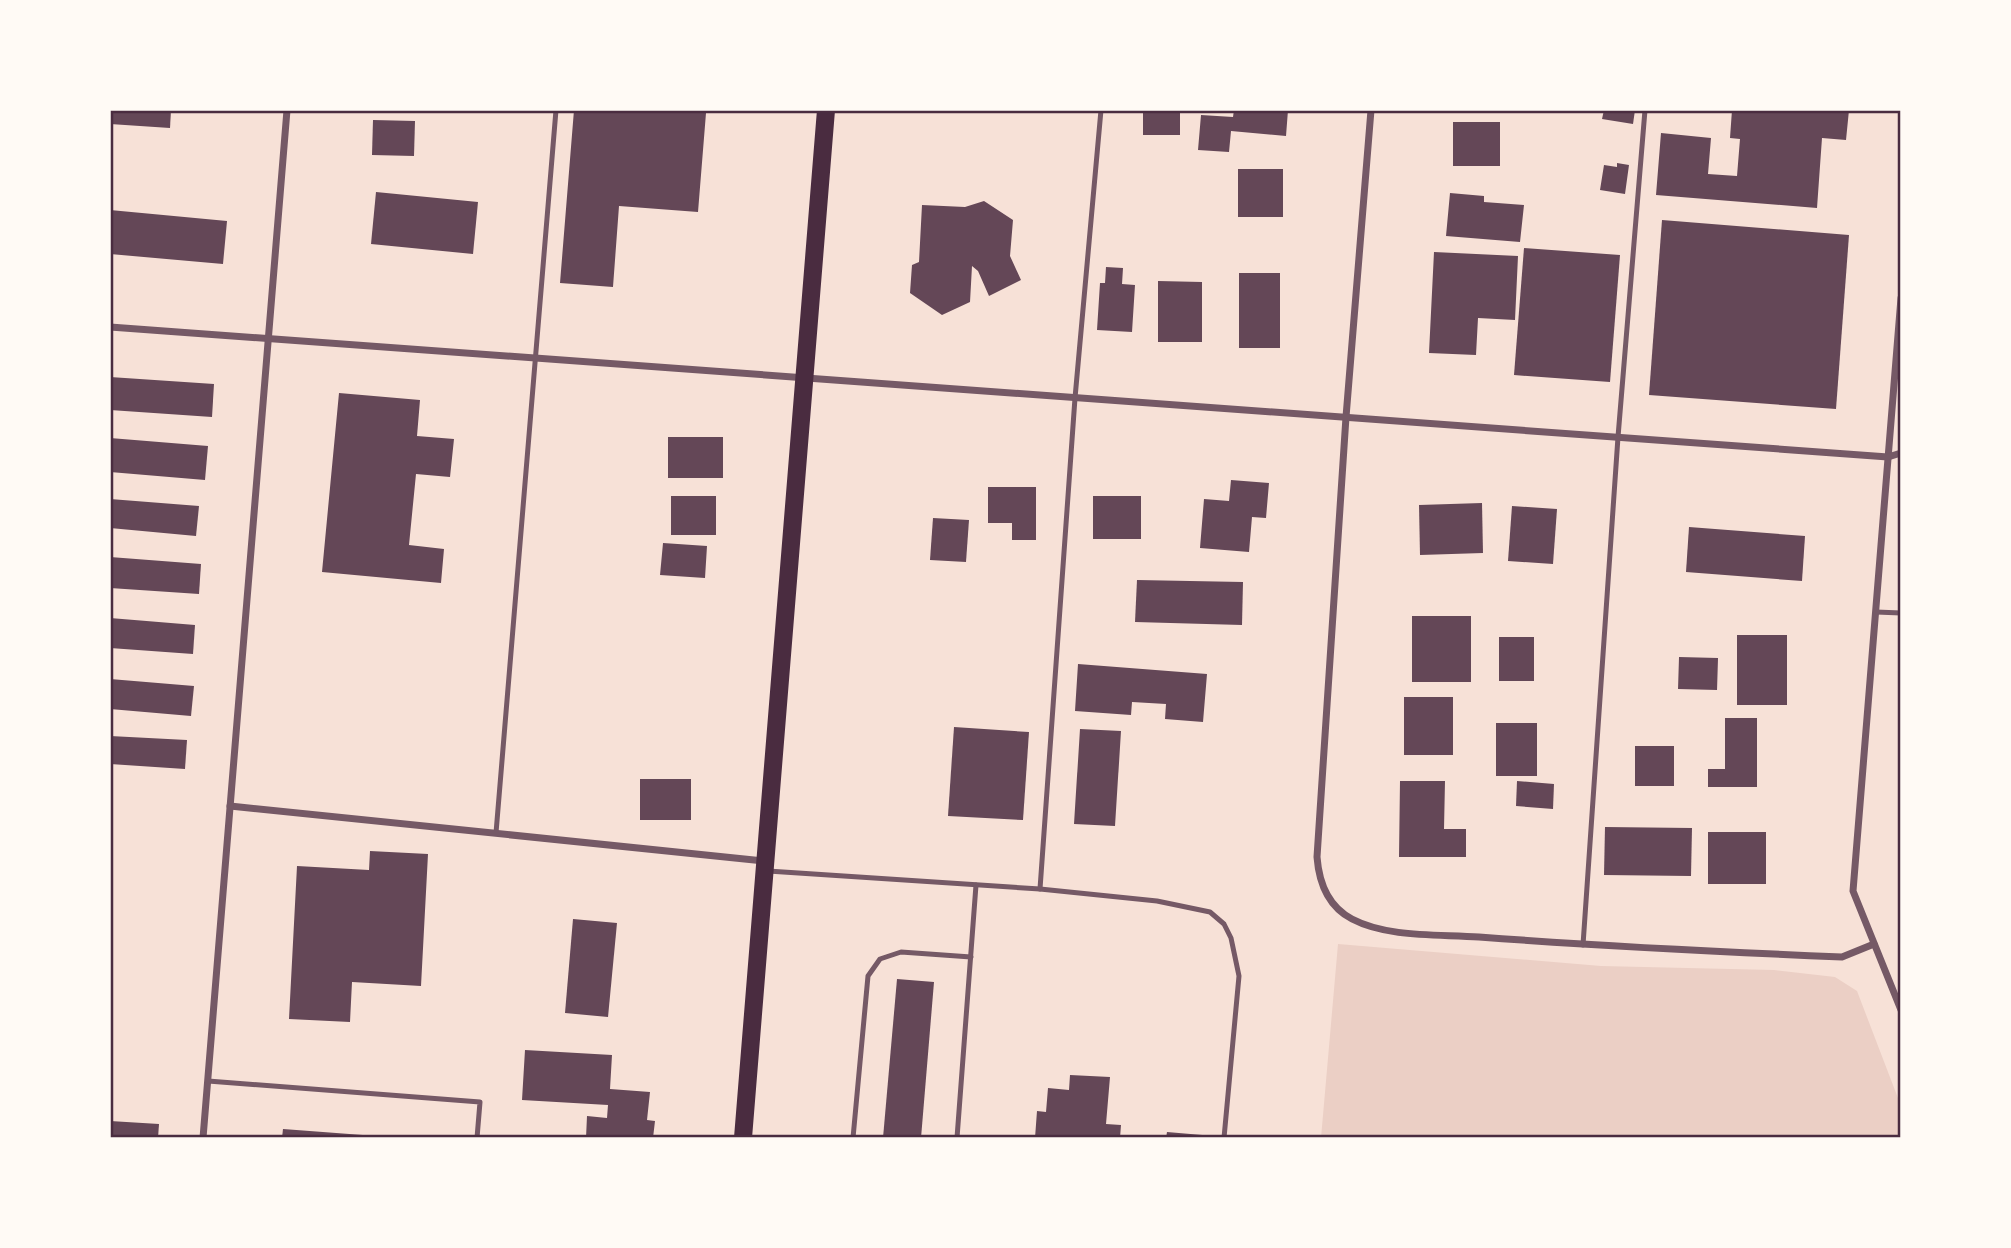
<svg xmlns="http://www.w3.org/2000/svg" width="2011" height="1248" viewBox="0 0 2011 1248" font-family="'Noto Sans',sans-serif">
	<rect width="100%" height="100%" fill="#f7e1d7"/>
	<!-- green -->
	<path fill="#ebcfc5" d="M1338,944L1601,966L1774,970L1835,977L1857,991L1901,1106V1138H1321Z"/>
	<!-- building -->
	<g fill="#644757">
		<path d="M110,110H171L170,128L110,124Z"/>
		<path d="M574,110L706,113L698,212L619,206L613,287L560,283Z"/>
		<rect x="1143" y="110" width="37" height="25"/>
		<path d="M1234,110H1288L1286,136L1231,131L1229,152L1198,150L1201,115L1233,117Z"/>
		<path d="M1604,110H1635L1633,124L1602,119Z"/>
		<path d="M1732,110H1849L1846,140L1822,138L1817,208L1656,195L1661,133L1711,138L1708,174L1737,176L1740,139L1730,138Z"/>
		<path d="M373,120L415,121L414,156L372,155Z"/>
		<rect x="1453" y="122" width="47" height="44"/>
		<path d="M1617,163L1629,165L1625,194L1600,190L1604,165L1617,167Z"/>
		<rect x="1238" y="169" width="45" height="48"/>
		<path d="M376,192L478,202L473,254L371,244Z"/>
		<path d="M1450,193L1484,196V202L1524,205L1520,242L1446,236Z"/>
		<path d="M984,201L1013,220L1010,256L1021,280L989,296L978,271L972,266L970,302L942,315L910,293L912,265L919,262L922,205L965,207Z"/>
		<path d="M110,210L227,221L223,264L110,254Z"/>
		<path d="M1662,220L1849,235L1836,409L1649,395Z"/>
		<path d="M1524,248L1620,255L1610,382L1514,375Z"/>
		<path d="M1434,252L1518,256L1515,320L1478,318L1476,355L1429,353Z"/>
		<path d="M1106,267L1123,268L1122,284L1135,285L1132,332L1097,330L1100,283H1105Z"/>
		<rect x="1239" y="273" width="41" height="75"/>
		<path d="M1158,281L1202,282V342H1158Z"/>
		<path d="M110,377L214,384L212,417L110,410Z"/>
		<path d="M339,393L420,400L417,436L454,439L450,477L416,474L409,545L444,549L441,583L322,572Z"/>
		<rect x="668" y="437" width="55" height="41"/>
		<path d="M110,438L208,446L205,480L110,472Z"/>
		<path d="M1231,480L1269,483L1266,518L1252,517L1249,552L1200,548L1204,499L1229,501Z"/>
		<path d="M988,487H1036V540H1012V523H988Z"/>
		<rect x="671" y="496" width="45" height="39"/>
		<rect x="1093" y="496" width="48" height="43"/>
		<path d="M110,499L199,506L196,536L110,528Z"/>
		<path d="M1482,503L1483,553L1420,555L1419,505Z"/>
		<path d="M1512,506L1557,509L1553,564L1508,561Z"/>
		<path d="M933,518L969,520L966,562L930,560Z"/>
		<path d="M1689,527L1805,536L1802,581L1686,572Z"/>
		<path d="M663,543L707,546L705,578L660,575Z"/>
		<path d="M110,557L201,564L199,594L110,588Z"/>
		<path d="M1137,580L1243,582L1242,625L1135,622Z"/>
		<rect x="1412" y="616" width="59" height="66"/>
		<path d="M110,618L195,625L193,654L110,648Z"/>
		<rect x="1737" y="635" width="50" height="70"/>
		<rect x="1499" y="637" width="35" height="44"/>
		<path d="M1679,657L1718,658L1717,690L1678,689Z"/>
		<path d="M1078,664L1207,674L1203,722L1165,719L1166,704L1132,702L1131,715L1075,711Z"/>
		<path d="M110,679L194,686L191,716L110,709Z"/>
		<rect x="1404" y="697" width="49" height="58"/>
		<path d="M1725,718H1757V787H1708V769H1725Z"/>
		<rect x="1496" y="723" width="41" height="53"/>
		<path d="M954,727L1029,732L1023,820L948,816Z"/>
		<path d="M1080,729L1121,731L1115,826L1074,824Z"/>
		<path d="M110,736L187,740L185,769L110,764Z"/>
		<rect x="1635" y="746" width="39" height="40"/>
		<rect x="640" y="779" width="51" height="41"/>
		<path d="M1400,781H1445L1444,829H1466V857H1399Z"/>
		<path d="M1517,781L1554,784L1553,809L1516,806Z"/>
		<path d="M1605,827L1692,828L1691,876L1604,875Z"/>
		<rect x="1708" y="832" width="58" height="52"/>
		<path d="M370,851L428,854L421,986L352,982L350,1022L289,1019L297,866L369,870Z"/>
		<path d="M573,919L617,923L608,1017L565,1013Z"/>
		<path d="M897,979L934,982L921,1138H883Z"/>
		<path d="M525,1050L612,1055L610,1089L650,1092L647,1120L655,1121L653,1138H586L587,1116L607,1118L608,1105L522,1100Z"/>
		<path d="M1070,1075L1110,1077L1106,1124L1121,1125L1120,1138H1035L1037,1111L1046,1112L1048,1088L1069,1090Z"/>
		<path d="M110,1121L159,1124L158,1138H110Z"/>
		<path d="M283,1129L376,1136V1138H282Z"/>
		<path d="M1167,1132L1214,1136V1138H1166Z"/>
	</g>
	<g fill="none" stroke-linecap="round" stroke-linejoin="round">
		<!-- service -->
		<g stroke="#755966" stroke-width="5">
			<path d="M1876,612L1901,613"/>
			<path d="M496,833L556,110"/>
			<path d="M768,871L1040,889L1157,901L1210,912L1224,924L1231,938L1239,976L1224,1138"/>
			<path d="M1040,889L1075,398L1101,110"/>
			<path d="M1583,945L1618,437L1645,110"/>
			<path d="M208,1081L480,1102L477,1138"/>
			<path d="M853,1138L868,976L880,959L901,952L971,957"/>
			<path d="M957,1138L976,885"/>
		</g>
		<!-- minor -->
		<g stroke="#755966" stroke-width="7">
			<path d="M1371,110L1346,417L1317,857C1319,883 1329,907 1352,919C1388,938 1440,934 1479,937C1600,946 1721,952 1842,957L1874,944"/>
			<path d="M1901,298L1853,891L1901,1010"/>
			<path d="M110,327L1888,457L1901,453"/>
			<path d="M230,806L764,861"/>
			<path d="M203,1138L287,110"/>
		</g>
		<!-- primary -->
		<path stroke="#4a2c40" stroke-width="18" d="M743,1138L826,110"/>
	</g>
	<!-- border -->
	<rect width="2011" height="1248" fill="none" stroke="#fffaf5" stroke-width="224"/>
	<rect x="112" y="112" width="1787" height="1024" fill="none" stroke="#4a2c40" stroke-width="2.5"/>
</svg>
